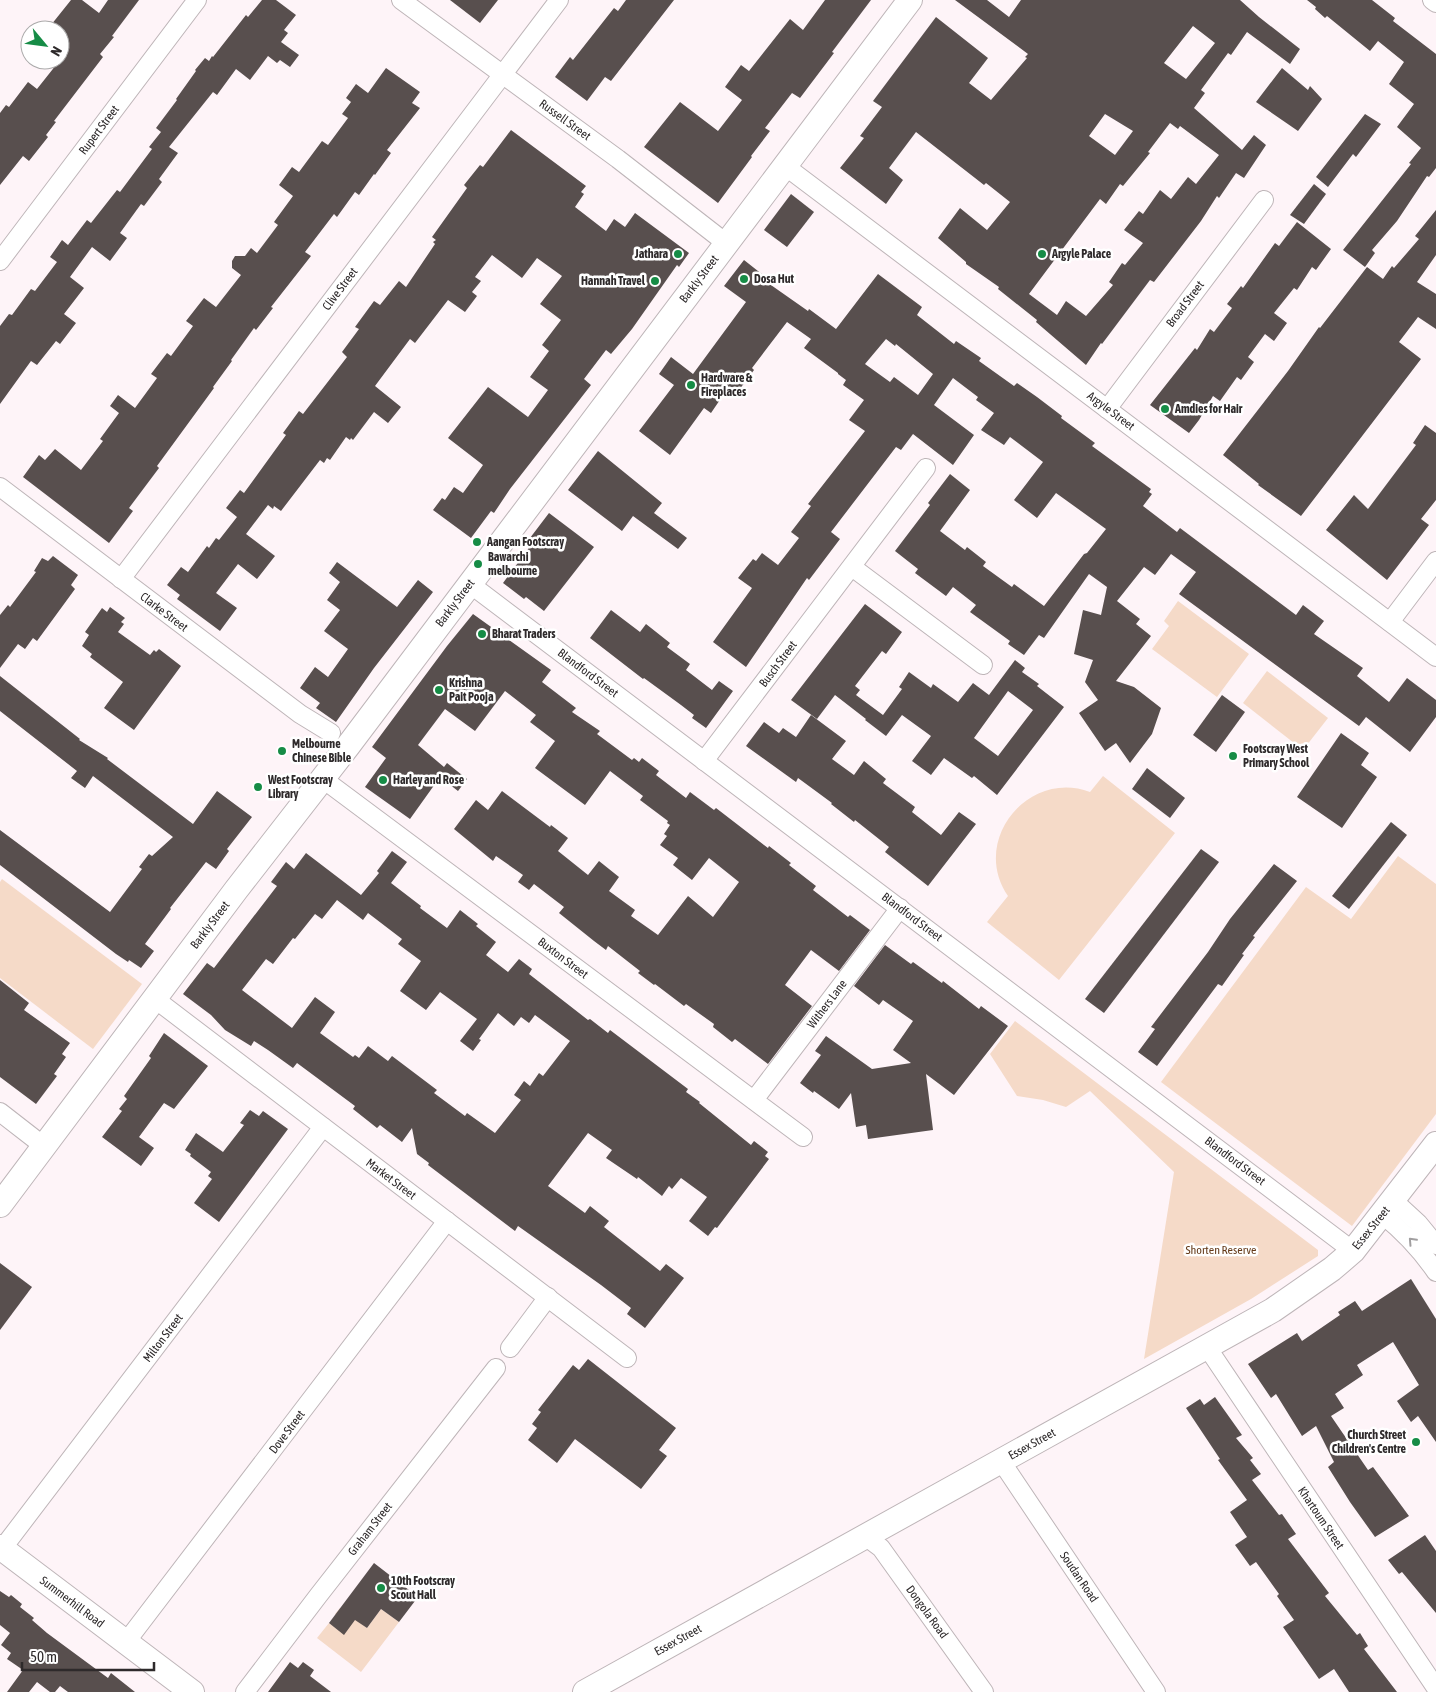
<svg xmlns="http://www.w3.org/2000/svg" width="1436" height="1692" viewBox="0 0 1436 1692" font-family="'Asap Condensed',sans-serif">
	<rect width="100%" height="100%" fill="#fef4f8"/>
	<!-- green -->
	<g fill="#f5dac8">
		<path d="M1178,601L1249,654L1217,697L1152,649L1169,626L1164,621Z"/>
		<path d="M1267,671L1328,718L1303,750L1243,703Z"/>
		<path d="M1103,776L1175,833L1059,980L987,922L1008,896C970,841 1028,769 1090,792Z"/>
		<path d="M1398,856L1436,884V1114L1352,1226L1161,1082L1306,887L1351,919Z"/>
		<path d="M2,879L142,984L93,1049L0,978V882Z"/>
		<path d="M1015,1021L1318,1250V1256L1251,1299L1144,1359L1174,1172L1090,1091L1066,1107L1043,1100L1017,1096L990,1054Z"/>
		<path d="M340,1608L367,1628L381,1609L399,1622L361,1672L317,1638L329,1623L344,1634L350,1626L335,1614Z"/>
	</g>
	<!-- building -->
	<g fill="#584f4e" fill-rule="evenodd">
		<path d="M71,0H82L99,13L108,0H139L112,36L114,37L100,54L103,57L54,121L56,122L46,135L48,137L29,161L23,156L0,185V113L6,105L9,107L28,82L37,89L60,60V30H47Z"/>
		<path d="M262,0H276L296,15L284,30L288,33L281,42L299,55L290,67L280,60L277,63L268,56L250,80L236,69L217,95L213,92L169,147L178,153L159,179L162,182L144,206L141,204L120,233L127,238L110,261L92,247L70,277L84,288L64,314L76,323L60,344L56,341L37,365L31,361L0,404V326L9,314L12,315L31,289L35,291L57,262L50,257L62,240L68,245L87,220L91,223L117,190L120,192L152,149L149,147L161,132L156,128L177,100L176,99L196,71L195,70L205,58L209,61L212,56L213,57L246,15L248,17Z"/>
		<path d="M450,0H498L480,23Z"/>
		<path d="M626,0H674L611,81L605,77L587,101L555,77L570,57L573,60L614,8L618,11Z"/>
		<path d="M825,0H871L832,52L834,53L800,98L792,93L765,128L770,131L751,156L752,157L718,203L644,147L680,102L718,131L742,100L725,87L741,65L749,71L790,19L803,30Z"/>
		<path d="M955,0H987L1009,17L1021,0H1240L1259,17L1300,49L1290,64L1247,32L1231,55L1228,53L1201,90L1205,93L1194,108L1242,150L1254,135L1266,145L1244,178L1236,173L1219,198L1217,196L1201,221L1154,282L1150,280L1102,344L1101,343L1086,365L1036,322L1037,320L998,289L999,287L966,264V262L938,238L960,208L987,230L1010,202L986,183L984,185L916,132L889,168L903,180L886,204L840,168L864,138L860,136L882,107L873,101L936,17L988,58L969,83L991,100L1027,58L1025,57L1028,54ZM1193,26L1215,43L1186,79L1164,63ZM1105,114L1133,131L1115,155L1089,136ZM1170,123L1178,129L1180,126L1219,155L1196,184L1188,177L1171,199L1160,190L1143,214L1139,211L1124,230L1143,243L1125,265L1122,263L1109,282L1113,285L1086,316L1066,301L1057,315L1029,294L1100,199L1106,204L1120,184L1123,186L1150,153L1148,152Z"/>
		<path d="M1307,0H1372L1395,18L1393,21L1436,54V168L1429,177L1427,176L1397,221L1372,250L1375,253L1365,267L1343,250L1411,164L1409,163L1421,148L1397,127L1414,104L1389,84L1404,62L1378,41L1370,51L1327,16L1325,18L1315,9L1316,7Z"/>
		<path d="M386,68L420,92L412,103L420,108L387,150L391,153L375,175L374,174L359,195L355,192L337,217L334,214L305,252L311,256L271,307L273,308L256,330L254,328L231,360L232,361L213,387L214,388L157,466L159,468L129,508L133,511L109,543L23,477L39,455L45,460L55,449L81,470L103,441L100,439L119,413L110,406L118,395L135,408L157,378L151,374L167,353L171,356L193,326L186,321L204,298L216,307L241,275L232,268V261L235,256H245L251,248L257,253L278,225L274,222L293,196L279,185L292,167L299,172L322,141L328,145L348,118L342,114L351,102L346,98L356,84L368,93Z"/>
		<path d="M1282,68L1308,90L1310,86L1322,99L1298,131L1256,102Z"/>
		<path d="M1365,114L1381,124L1356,157L1353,154L1328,187L1316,177Z"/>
		<path d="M511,130L586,186L581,192L584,194L575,207L606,231L614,219L625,227L635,213L689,253L679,267L677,265L632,329L611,354L606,350L584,379L591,385L510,489L494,513L491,511L471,538L433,510L442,498L445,500L454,487L463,493L483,465L448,438L488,387L528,417L548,390L530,377L549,351L542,345L561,320L540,304L562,276L537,258L522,278L492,255L475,277L481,281L472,292L477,296L465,312L448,300L415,343L410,339L375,386L401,407L388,423L374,412L353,440L351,438L350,440L346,437L330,460L327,458L324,463L320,460L281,511L274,506L273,509L268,505L246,534L275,556L257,579L238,564L216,593L237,608L220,631L177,599L180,595L167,585L181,567L188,572L207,546L209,548L216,538L219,540L237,517L226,508L240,490L244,493L286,435L283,433L299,411L303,414L347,357L342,352L359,329L355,327L374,301L380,305L399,281L406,287L435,244L433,242L436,240L432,237L467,188L464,185L480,165L483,167Z"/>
		<path d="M1314,184L1326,194L1304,224L1290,215Z"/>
		<path d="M791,194L814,212L787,247L764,230Z"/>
		<path d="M1436,210V255L1417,282L1436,294V329L1418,317L1399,342L1421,359L1301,516L1258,485L1259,484L1223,455L1288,371L1319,327L1320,328L1367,267L1383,279L1392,266L1394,268L1419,239L1415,236Z"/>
		<path d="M1297,222L1331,249L1316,270L1312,267L1297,290L1294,288L1274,313L1287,323L1274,341L1265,334L1248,357L1254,362L1241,380L1237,377L1220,401L1213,396L1199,420L1189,433L1150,405L1195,348L1197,350L1210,329L1214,332L1232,308L1227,304L1241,286L1243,288L1275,243L1279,246Z"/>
		<path d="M744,260L763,275L761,278L808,311L809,309L836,329L878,274L922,307L917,315L954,344L956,341L981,358L979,361L1014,386L1017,383L1037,397L1062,416L1061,418L1095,443L1092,446L1151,489L1149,492L1152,494L1143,506L1177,532L1180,528L1296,615L1303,605L1324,621L1314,634L1363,668L1357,676L1389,702L1407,678L1436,700V717L1410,752L1366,717L1359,726L1179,594L1196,572L1171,554L1155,575L1144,567L1117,601L1140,619L1136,624L1151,636L1116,681L1134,687L1161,708L1152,734L1130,763L1116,743L1105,751L1079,713L1098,700L1085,682L1093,660L1074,654L1083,610L1101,615L1107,587L1089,574L1044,638L1039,635L1024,655L1008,644L1010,641L970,612L976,605L953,587L946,596L915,573L918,569L895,551L930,505L928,503L950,474L970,490L940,531L965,550L967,547L986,562L983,566L1012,587L1014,584L1044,606L1084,554L1087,553L1106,529L1056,493L1037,518L1014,500L1043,462L1010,437L1004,445L981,430L994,413L976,400L978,397L953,378L934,405L974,435L953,465L913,434L901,450L896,447L831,532L840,539L809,580L807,578L746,667L713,642L752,588L738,578L753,559L756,561L762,553L778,565L799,538L791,532L811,506L808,504L865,431L849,420L864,400L843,385L846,380L838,374V373L804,348L811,339L787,322L752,368L754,370L736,394L728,388L711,413L704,408L670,455L639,431L674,385L659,374L671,357L693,374L746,302L724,286ZM886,339L895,346L896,344L933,374L918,395L894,377L890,382L865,364Z"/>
		<path d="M1425,425L1436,433V500L1421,519L1429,525L1387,580L1326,530L1354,495L1368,509L1416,445L1413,443Z"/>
		<path d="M598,451L662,503L654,513L687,538L678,549L633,516L622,531L568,490Z"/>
		<path d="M549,513L594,547L544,611L526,597L524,599L503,583L534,541L530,538Z"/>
		<path d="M53,556L78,575L71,585L75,589L37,641L33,638L25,649L18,644L0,668V615L8,605L10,607L36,572L34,571L42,558L48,561Z"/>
		<path d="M337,562L397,607L418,580L433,592L374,668L336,722L316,708L320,703L300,688L315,667L328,677L348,649L324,631L340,610L327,600L340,582L329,573Z"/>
		<path d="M865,604L902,632L886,654L882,651L855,686L860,690L856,695L883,715L902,689L899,687L909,672L931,688L933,684L958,702L973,683L989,695L1015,660L1025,668L1022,672L1039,684L1037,686L1064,707L997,795L974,776L972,778L944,758L931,775L912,761L931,736L902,715L886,736L865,720L866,719L835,695L817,719L791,700ZM1008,691L1033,710L998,756L974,738Z"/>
		<path d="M110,607L125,618L121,622L124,624L118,632L150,655L154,650L156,652L159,649L181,666L134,730L104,708L123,682L90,657L92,654L82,646L89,635L85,632L102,608L107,612Z"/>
		<path d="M611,610L640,632L646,624L670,643L667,647L690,664L686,670L712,690L719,681L733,691L706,728L692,718L694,715L681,705L644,678L643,679L590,638Z"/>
		<path d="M473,614L551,670L542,682L576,708L572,712L600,731L597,734L632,760L634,758L639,762L642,758L659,771L656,775L686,798L690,792L714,810L716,808L768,848L769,846L791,863L789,865L816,886L813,890L848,917L850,915L870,930L839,971L811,950L785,985L812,1006L768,1064L735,1039L732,1042L713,1027L714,1024L686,1004L684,1006L655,984L654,985L638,973L640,971L608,946L606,950L594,941L559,913L564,907L534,884L529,890L518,882L523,875L496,856L493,861L454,829L476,800L488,810L502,791L550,827L551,825L568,838L558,851L588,875L599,861L619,877L609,891L635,910L631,916L658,935L688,896L713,917L739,882L709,858L692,880L673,865L678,858L660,845L667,836L664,834L670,825L667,823L668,821L640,800L643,796L610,771L585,805L535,768L555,741L530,722L536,715L505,691L475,731L445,709L418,745L444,767L447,763L467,779L458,791L440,777L410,819L365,787L386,758L372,747L447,646Z"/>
		<path d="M0,676L80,739L79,740L108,758L107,759L193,824L217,791L252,817L227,849L229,851L216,869L206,862L170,908L171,909L145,944L154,951L141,968L129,960L128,962L116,954L0,865V830L110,912L142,869L139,867L149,854L152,856L173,837L93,776L85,788L71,778L77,771L0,711Z"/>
		<path d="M1222,695L1245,712L1216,752L1193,735Z"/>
		<path d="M811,715L846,741L832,759L854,775L864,761L886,779L883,783L915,807L912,812L941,835L959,812L976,824L928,886L885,852L889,847L855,820L854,822L831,804L832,803L798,778L796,782L746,746L764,722L779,733L783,728L796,737Z"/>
		<path d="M1341,733L1369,753L1361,765L1377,777L1342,828L1297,797Z"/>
		<path d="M1147,768L1185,798L1170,818L1132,789Z"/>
		<path d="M1391,822L1407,835L1349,909L1332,896Z"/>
		<path d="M1201,849L1219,862L1104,1013L1085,999Z"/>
		<path d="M392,851L407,862L391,883L421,906L420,908L447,928L460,910L478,924L476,926L496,942L486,955L508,972L519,959L532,969L529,974L588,1020L590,1019L608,1033L610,1030L688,1089L686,1092L700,1102L699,1103L751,1145L754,1141L768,1152L765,1156L769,1159L717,1228L715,1227L708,1236L689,1221L707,1197L681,1178L672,1189L669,1186L662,1196L638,1177L637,1179L606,1158L612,1150L588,1133L548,1186L585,1213L590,1206L609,1221L604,1227L660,1271L666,1264L684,1278L645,1328L627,1314L631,1308L601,1285L518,1226L515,1231L428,1165L429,1163L417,1154L412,1128L402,1142L380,1125L377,1128L353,1109L355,1106L297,1063L293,1068L268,1050L254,1041L251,1046L225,1030L211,1015L183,994L207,963L214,968L277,886L271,882L286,862L294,869L306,853L361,895L379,873L377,871ZM337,900L363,920L368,913L402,939L398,944L421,961L400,991L426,1010L440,992L477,1019L460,1041L473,1051L481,1040L479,1039L498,1013L514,1026L521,1017L529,1023L535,1015L570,1041L543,1076L539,1073L530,1086L524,1081L514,1095L521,1100L495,1133L467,1113L465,1116L434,1093L437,1090L392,1056L388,1061L368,1046L359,1058L355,1055L353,1057L320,1033L335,1012L315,997L292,1028L242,990L266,959L273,964L293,938L295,939L315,914L322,919Z"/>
		<path d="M1274,864L1297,881L1253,936L1255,937L1242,954L1244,955L1222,986L1218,984L1157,1066L1138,1052L1155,1029L1151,1027L1208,952L1230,919Z"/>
		<path d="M885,945L911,964L913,962L942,983L943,981L979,1009L981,1006L1008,1026L954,1095L926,1074L933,1130L868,1139L866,1125L856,1127L851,1093L839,1109L814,1091L813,1093L800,1083L821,1055L815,1051L826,1036L872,1069L911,1063L893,1050L913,1021L883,1000L879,1005L854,986Z"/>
		<path d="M0,980L29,1003L24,1010L70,1043L62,1054L66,1057L54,1074L57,1076L36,1104L0,1077Z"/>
		<path d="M164,1033L208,1066L174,1109L164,1103L139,1137L154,1148L141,1166L102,1137L122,1111L119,1109L127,1099L124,1096L151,1058L149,1056Z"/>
		<path d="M250,1110L259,1116L263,1111L288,1129L219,1222L194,1203L212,1179L208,1176L211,1172L190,1156L191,1154L185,1150L196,1133L223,1152L244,1125L240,1123Z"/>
		<path d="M0,1263L32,1287L0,1330Z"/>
		<path d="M1411,1279L1436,1319V1442L1418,1416L1411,1422L1397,1401L1419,1385L1393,1342L1357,1365L1363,1375L1335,1394L1344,1408L1331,1416L1368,1470L1373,1467L1409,1516L1375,1537L1350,1502L1328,1467L1334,1462L1316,1426L1302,1436L1276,1394L1271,1398L1248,1364L1297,1333L1302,1341L1340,1315L1338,1312L1355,1301L1362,1311Z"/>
		<path d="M588,1359L676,1428L659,1450L667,1456L641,1489L575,1439L557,1463L528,1440L537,1428L532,1424L541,1412L538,1410L573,1365L579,1370Z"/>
		<path d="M1215,1397L1242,1435L1236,1438L1253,1458L1250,1460L1261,1474L1252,1480L1279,1515L1282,1514L1296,1534L1288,1539L1329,1593L1325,1596L1357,1635L1360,1633L1368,1646L1364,1649L1397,1692H1349L1334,1669L1319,1679L1283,1627L1294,1620L1277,1596L1279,1594L1256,1562L1250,1566L1235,1545L1247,1537L1230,1512L1247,1500L1218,1460L1220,1459L1186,1408L1200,1399L1204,1405Z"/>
		<path d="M1425,1535L1436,1551V1613L1402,1572L1399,1574L1388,1560Z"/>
		<path d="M374,1563L418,1597L399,1622L381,1609L367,1628L355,1620L344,1635L329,1623Z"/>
		<path d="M0,1591L9,1597L11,1595L22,1604L20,1607L34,1618L32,1620L47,1633L108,1678L111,1673L135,1692H68L60,1686L55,1692H50L37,1682L29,1692H7L23,1670L7,1659L11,1653L1,1645L10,1633L0,1625Z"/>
		<path d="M290,1662L298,1668L303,1662L314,1670L310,1676L331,1692H268Z"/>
	</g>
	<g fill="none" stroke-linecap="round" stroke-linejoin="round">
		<defs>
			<g id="street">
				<path d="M401,0L618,159L726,243"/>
				<path d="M1432,0L1436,3"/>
				<path d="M785,166L1436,657"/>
				<path d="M0,261L197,0"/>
				<path d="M1107,409L1264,200"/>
				<path d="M0,487L300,714L331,733"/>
				<path d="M852,567L983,665"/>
				<path d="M121,579L559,0"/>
				<path d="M470,584L1353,1251"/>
				<path d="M1390,622L1436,561"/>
				<path d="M704,761L926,468"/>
				<path d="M323,779L803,1137"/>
				<path d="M155,999L627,1358"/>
				<path d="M754,1100L900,908"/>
				<path d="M0,1112L45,1147"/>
				<path d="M1393,1200L1418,1223L1436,1245"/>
				<path d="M1383,1215C1404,1232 1421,1250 1436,1272"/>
				<path d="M1207,1347L1436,1688"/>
				<path d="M510,1348L548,1297"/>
				<path d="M1001,1461L1156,1692"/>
				<path d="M865,1536L881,1548L984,1692"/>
				<path d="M2,1549L323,1127"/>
				<path d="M126,1642L447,1221"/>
				<path d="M245,1692L318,1596L496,1368"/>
			</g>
			<g id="secondary">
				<path d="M0,1205L236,890L348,746L910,0"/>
				<path d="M0,1547L192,1692"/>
				<path d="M585,1692L1273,1310L1332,1269L1353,1251L1436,1144"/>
			</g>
		</defs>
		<!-- street casing -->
		<use href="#street" stroke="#beb5b8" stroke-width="20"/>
		<!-- secondary casing -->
		<use href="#secondary" stroke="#beb5b8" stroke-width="26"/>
		<!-- street -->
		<use href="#street" stroke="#fff" stroke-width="18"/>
		<!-- secondary -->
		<use href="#secondary" stroke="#fff" stroke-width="24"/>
	</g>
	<!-- one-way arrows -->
	<defs><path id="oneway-chevron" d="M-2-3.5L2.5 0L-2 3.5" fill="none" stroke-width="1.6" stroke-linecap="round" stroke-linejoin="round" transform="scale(1.25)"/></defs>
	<use stroke="#a19fa0" href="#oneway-chevron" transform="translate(1412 1241) rotate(-133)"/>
	<!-- markers -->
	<g fill="#168c46" stroke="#fff" stroke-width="2">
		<circle cx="678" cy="254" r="5"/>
		<circle cx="1042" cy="254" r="5"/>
		<circle cx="744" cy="279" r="5"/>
		<circle cx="655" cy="281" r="5"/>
		<circle cx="691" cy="385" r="5"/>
		<circle cx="1165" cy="409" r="5"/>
		<circle cx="477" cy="542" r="5"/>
		<circle cx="478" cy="564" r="5"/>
		<circle cx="482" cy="634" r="5"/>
		<circle cx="439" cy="690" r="5"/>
		<circle cx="282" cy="751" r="5"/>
		<circle cx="1233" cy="756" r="5"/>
		<circle cx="383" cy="780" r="5"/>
		<circle cx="258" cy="787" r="5"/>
		<circle cx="1416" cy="1442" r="5"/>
		<circle cx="381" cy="1588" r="5"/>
	</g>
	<g text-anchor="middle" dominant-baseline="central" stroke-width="5" stroke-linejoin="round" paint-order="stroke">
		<!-- street labels -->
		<g font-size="12" fill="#2e2a2b" stroke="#fff">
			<text transform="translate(565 120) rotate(36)">Russell Street</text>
			<text transform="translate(99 130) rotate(-53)">Rupert Street</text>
			<text transform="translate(699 279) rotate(-53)">Barkly Street</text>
			<text transform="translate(340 289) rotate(-53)">Clive Street</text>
			<text transform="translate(1185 304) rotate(-53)">Broad Street</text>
			<text transform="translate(1111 411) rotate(37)">Argyle Street</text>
			<text transform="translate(455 603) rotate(-53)">Barkly Street</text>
			<text transform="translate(164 612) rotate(37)">Clarke Street</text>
			<text transform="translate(778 664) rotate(-53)">Busch Street</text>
			<text transform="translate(588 673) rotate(37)">Blandford Street</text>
			<text transform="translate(912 917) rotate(37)">Blandford Street</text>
			<text transform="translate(210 925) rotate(-53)">Barkly Street</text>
			<text transform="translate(563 958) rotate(37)">Buxton Street</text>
			<text transform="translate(827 1004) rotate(-53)">Withers Lane</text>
			<text transform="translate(1235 1161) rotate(37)">Blandford Street</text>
			<text transform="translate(391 1179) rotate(37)">Market Street</text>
			<text transform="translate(1371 1228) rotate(-51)">Essex Street</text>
			<text transform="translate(163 1338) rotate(-53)">Milton Street</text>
			<text transform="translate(287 1432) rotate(-53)">Dove Street</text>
			<text transform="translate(1032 1444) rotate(-29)">Essex Street</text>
			<text transform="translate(1321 1518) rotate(56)">Khartoum Street</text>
			<text transform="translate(370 1529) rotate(-52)">Graham Street</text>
			<text transform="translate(1079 1577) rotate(56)">Soudan Road</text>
			<text transform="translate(72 1602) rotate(37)">Summerhill Road</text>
			<text transform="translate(927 1612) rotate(54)">Dongola Road</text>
			<text transform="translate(678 1640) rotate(-29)">Essex Street</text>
		</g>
		<!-- poi labels -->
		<g font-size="12" font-weight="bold" fill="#2e2a2b" stroke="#fff" text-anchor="start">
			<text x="668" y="254" text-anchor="end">Jathara</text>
			<text x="1052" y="254">Argyle Palace</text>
			<text x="754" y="279">Dosa Hut</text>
			<text x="645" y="281" text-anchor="end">Hannah Travel</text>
			<text x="701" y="378">Hardware &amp;<tspan x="701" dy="14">Fireplaces</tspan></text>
			<text x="1175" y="409">Amdies for Hair</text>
			<text x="487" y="542">Aangan Footscray</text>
			<text x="488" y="557">Bawarchi<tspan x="488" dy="14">melbourne</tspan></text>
			<text x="492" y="634">Bharat Traders</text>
			<text x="449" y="683">Krishna<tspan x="449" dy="14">Pait Pooja</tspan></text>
			<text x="292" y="744">Melbourne<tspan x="292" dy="14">Chinese Bible</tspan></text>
			<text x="1243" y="749">Footscray West<tspan x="1243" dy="14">Primary School</tspan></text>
			<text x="268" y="780">West Footscray<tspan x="268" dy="14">Library</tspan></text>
			<text x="393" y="780">Harley and Rose</text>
			<text x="1406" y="1435" text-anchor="end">Church Street<tspan x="1406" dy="14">Children's Centre</tspan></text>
			<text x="391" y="1581">10th Footscray<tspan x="391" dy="14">Scout Hall</tspan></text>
		</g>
		<!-- park labels -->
		<g font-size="12" fill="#643a19" stroke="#fff">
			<text x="1221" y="1250">Shorten Reserve</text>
		</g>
	</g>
	<!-- north arrow -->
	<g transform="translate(45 45) rotate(119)"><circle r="24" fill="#ffffff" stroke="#abaaaa"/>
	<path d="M0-4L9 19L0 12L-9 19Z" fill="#168c46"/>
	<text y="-8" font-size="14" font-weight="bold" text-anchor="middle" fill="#2e2a2b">N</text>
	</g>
	<!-- scale -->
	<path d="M22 1662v8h132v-8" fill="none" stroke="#2e2a2b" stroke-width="2.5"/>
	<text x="30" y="1662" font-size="15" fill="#2e2a2b" stroke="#ffffff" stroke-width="4" paint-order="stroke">50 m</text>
</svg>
